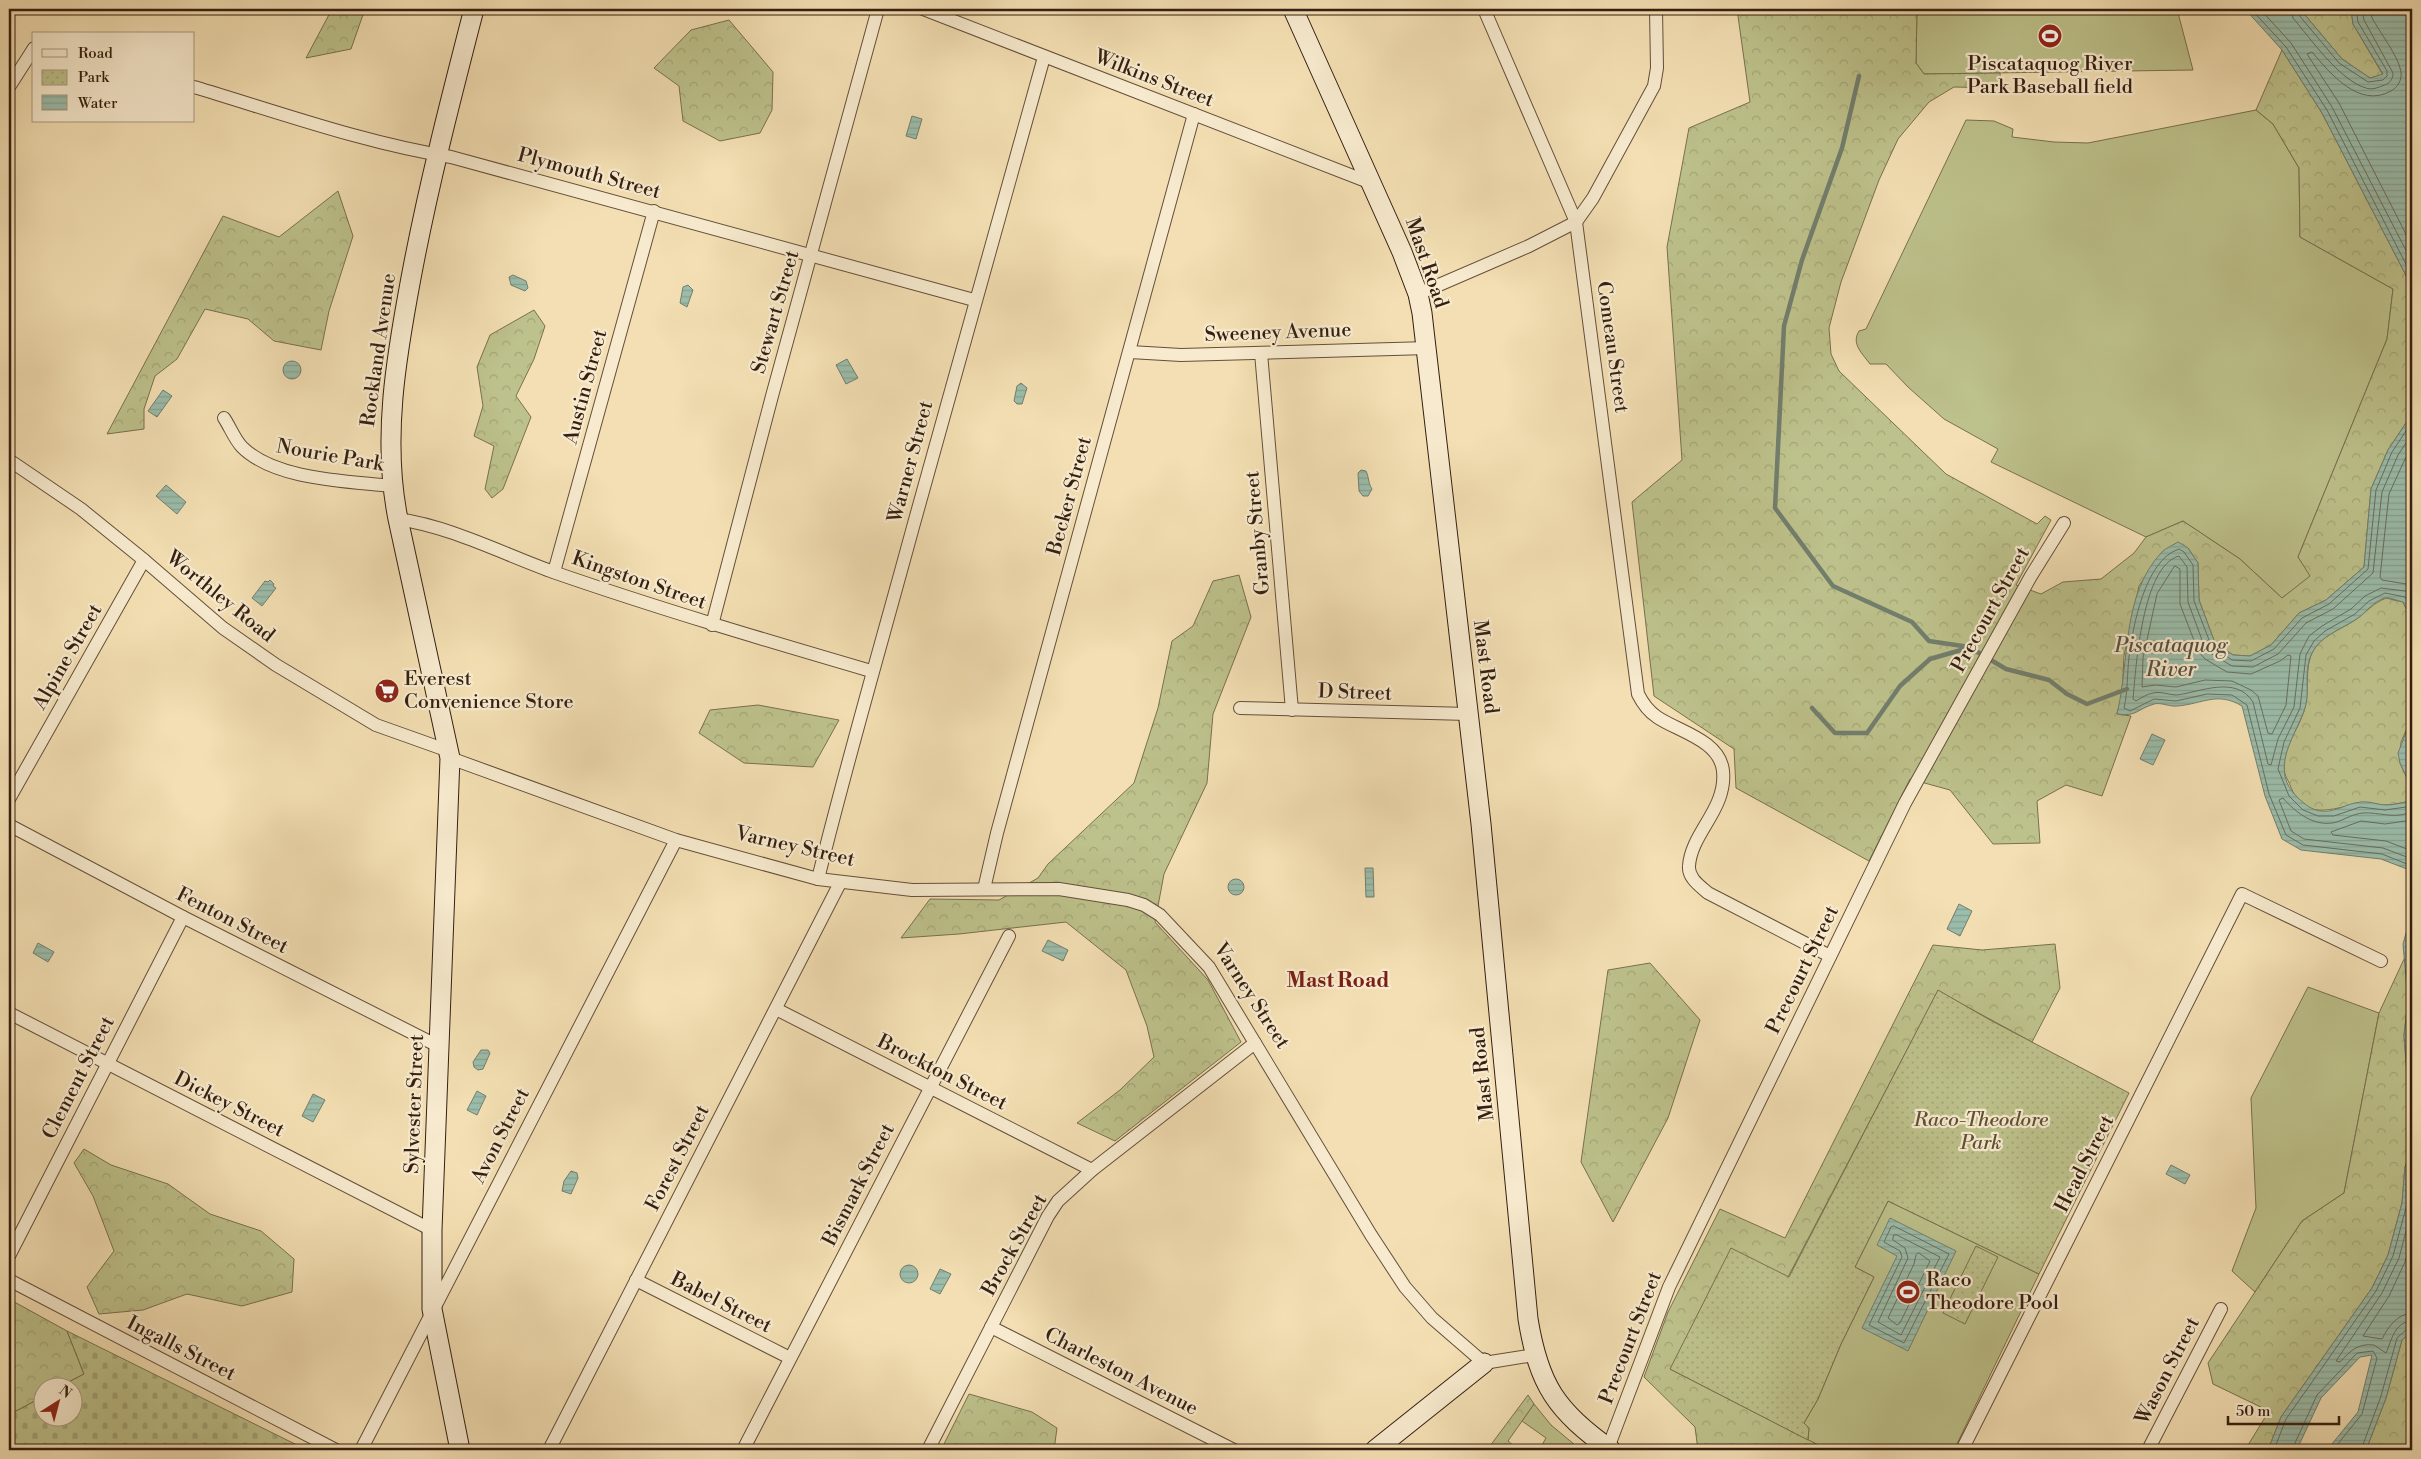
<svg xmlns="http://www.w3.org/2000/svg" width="2421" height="1459" viewBox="0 0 2421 1459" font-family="'Libre Bodoni',serif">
	<defs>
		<pattern id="forest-crowns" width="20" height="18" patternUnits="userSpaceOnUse" patternTransform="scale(1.25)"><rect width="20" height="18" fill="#bdc18b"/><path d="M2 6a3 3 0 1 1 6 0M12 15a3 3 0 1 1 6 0" fill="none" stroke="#a3a577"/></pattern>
		<pattern id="cemetery-stones" width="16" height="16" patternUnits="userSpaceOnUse" patternTransform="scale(1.25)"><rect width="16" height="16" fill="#bdc18b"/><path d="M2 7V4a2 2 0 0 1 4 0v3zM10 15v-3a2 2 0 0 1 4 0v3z" fill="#a3a577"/></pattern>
		<pattern id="park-dots" width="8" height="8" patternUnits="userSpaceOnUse" patternTransform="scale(1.25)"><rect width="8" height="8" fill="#bdc18b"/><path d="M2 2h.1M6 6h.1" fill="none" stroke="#a3a577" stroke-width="1.8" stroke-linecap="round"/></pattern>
		<pattern id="water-rules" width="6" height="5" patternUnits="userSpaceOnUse" patternTransform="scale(1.25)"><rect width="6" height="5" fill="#9bbdab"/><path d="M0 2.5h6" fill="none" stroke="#86a292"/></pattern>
	</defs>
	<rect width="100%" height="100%" fill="#f3dfb3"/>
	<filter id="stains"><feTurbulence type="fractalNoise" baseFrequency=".004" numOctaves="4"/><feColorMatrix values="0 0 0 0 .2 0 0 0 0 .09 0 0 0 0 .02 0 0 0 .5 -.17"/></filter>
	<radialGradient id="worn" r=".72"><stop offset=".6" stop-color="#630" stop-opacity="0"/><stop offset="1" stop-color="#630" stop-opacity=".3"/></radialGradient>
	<!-- green -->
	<g fill="#bdc18b" stroke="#79704e">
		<path d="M1917,9H2177L2193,70L1924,74L1916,63Z"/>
		<path d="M2256,110L2273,124L2299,168L2300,237L2393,289L2387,339L2298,557L2311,576L2282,598L2240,559L2183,521L2146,537L1991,462L1998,449L1944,419L1908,387L1886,364H1870C1862,353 1851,344 1859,331L1866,329L1966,120L1994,121L2013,129L2012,137L2054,142L2088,143Z"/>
		<path d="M2308,987L2379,1013L2344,1193L2302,1221L2255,1292L2232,1271L2256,1208L2251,1098Z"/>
		<path d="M1888,1201L2039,1274L1954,1450H1828L1808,1440L1809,1428L1804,1423L1818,1399L1841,1344L1874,1277L1855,1267Z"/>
		<path d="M1534,1404L1551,1425L1581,1450H1558L1550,1444L1547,1448L1542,1445L1546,1438L1522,1421Z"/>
	</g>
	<!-- forest -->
	<g fill="url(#forest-crowns)" stroke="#79704e">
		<path d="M332,9H365L351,49L306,58Z"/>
		<path d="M1737,9H1917L1916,63L1924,74L2000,73L2001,88L1954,87L1929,102L1898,139L1879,180L1841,282L1829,328L1831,354L1839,371L1946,474L2037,524L2045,516L2051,520L2016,585L2041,594L2063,582L2101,579L2134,553L2146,537L2183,521L2240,559L2282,598L2310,576L2298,557L2387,339L2393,289L2300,237L2299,168L2273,124L2256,110L2282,50L2322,113L2412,287V414L2388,450L2371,489L2364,567L2326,600L2299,613L2271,645L2250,656L2233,655L2215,643L2199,600L2198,563L2188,548L2162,552L2139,586L2124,656L2122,694L2117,714L2131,716L2102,796L2066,785L2037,801L2040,843L1993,844L1950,790L1910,779L1869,861L1736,788L1734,749L1654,696L1632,502L1682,460L1667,247L1689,128L1750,102Z"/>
		<path d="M2300,9H2351L2353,24L2383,75L2370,78L2342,59Z"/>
		<path d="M729,20L773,72L772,110L760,133L720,141L683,121L679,86L654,68L691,30Z"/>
		<path d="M338,191L353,236L329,311L321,350L274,341L248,319L205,309L177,359L155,376L144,409V429L107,434L223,216L279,237Z"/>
		<path d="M534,310L545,326L534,359L516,396L531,417L503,489L492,498L485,489L494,446L474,436L483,406L477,367L490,335Z"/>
		<path d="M1239,575L1251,617L1213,714L1207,783L1164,874L1155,922L1208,980L1241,1042L1115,1141L1077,1123L1120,1090L1154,1057L1147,1026L1126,970L1066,922L959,934L901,938L930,899L999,900L1038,878L1048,864L1134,783L1158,708L1172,641L1193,626L1213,581Z"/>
		<path d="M2386,598L2403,602L2412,621V717L2401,742L2400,763L2412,789L2406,802C2400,803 2393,805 2387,805C2379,805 2373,803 2365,803C2335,806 2305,825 2290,785C2288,780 2283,773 2284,767C2284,746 2298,730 2304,711C2310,694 2305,675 2310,658C2317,635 2342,630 2358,618C2368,610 2374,603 2386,598Z"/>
		<path d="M758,705L839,720L813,767L744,763L699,733L710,710Z"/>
		<path d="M2055,944L2060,988L2032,1042L1938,991L1788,1277L1670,1369L1828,1450H1698L1695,1427L1644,1377L1668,1312L1720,1209L1785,1238L1933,945L1982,950Z"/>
		<path d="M2405,957L2408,1001L2404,1035L2407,1074L2412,1085V1150L2405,1167L2402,1203L2388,1255L2372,1288L2281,1417L2268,1450H2245L2269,1411L2213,1384L2208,1363L2302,1221L2344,1193L2379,1013Z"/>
		<path d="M1650,963L1700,1020L1668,1118L1613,1222L1581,1162L1608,970Z"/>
		<path d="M84,1149L111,1165L168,1184L210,1214L261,1231L294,1259L292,1292L242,1306L187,1294L143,1310L99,1314L87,1287L114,1251L93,1196L74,1163Z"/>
		<path d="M9,1299L67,1331L84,1374L61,1386H42V1397L9,1415Z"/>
		<path d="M2412,1331V1450H2366L2386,1398L2402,1340Z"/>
		<path d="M969,1394L1032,1412L1057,1428L1054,1450H941Z"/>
		<path d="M1528,1395L1534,1404L1508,1441L1514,1446L1511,1450H1487Z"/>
	</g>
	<!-- cemetery -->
	<path fill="url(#cemetery-stones)" stroke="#79704e" d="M67,1331L307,1450H9V1415L42,1397V1416H72V1386H61L84,1374Z"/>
	<!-- park -->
	<g fill="url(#park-dots)" stroke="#79704e">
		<path d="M1938,990L1990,1020L2129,1093L2039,1274L1888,1201L1855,1267L1874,1277L1841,1344L1818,1399L1804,1423L1809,1428L1808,1440L1670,1369L1731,1248L1789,1277Z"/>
		<path d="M1976,1246L1998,1257L1965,1324L1943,1313Z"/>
	</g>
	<!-- water -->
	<g fill="url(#water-rules)" stroke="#727e6d">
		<path d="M2245,9H2300L2342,59L2370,78L2383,74L2353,24L2351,9H2412V287L2322,113L2282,50Z"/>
		<path d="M912,116L922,119L916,139L906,136Z"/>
		<path d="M513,275L526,281L528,288L525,291L511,285L509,277Z"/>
		<path d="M688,285L693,290L687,307L680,303L683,287Z"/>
		<path d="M847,359L858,378L846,384L836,365Z"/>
		<circle cx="292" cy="370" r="9"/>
		<path d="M1021,383L1027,388L1022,404H1017L1014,401L1017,386Z"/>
		<path d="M163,390L172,396L157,417L148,411Z"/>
		<path d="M2412,414V621L2403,602C2398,601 2390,597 2385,598C2373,601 2367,612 2358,618C2341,630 2320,635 2311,655C2303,672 2311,694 2304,711C2293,740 2269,770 2298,798C2305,804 2311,810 2321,811C2335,813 2347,803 2361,802C2370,801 2378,805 2387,805C2393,805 2400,803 2406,802L2412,789L2400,763L2398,753L2412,717V871L2381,859L2301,850L2282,839L2265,796L2242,706C2217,691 2203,704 2177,706C2170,707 2161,702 2154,704C2137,709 2137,717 2117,714C2130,661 2121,595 2162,552C2166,548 2173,545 2178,542L2188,548L2198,563L2199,600L2215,643L2233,655L2250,656L2271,645L2299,613L2326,600L2364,567L2371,489L2388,450Z"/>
		<path d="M1361,470L1366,471C1369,477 1368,483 1372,489L1368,496H1363L1359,491L1358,473Z"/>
		<path d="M166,485L186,502L177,514L156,496Z"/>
		<path d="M270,580L274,584L273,586L276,588L262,606L252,598L265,581L268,582Z"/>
		<path d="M2152,734L2165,740L2153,765L2140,759Z"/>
		<path d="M1365,868H1373L1374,897H1366Z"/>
		<circle cx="1236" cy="887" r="8"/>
		<path d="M1959,904L1972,911L1960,936L1947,929Z"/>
		<path d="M2412,912V1085L2407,1074L2404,1035L2408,1001L2403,944Z"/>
		<path d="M1048,940L1068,950L1063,961L1042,951Z"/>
		<path d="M38,943L54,952L48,962L33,953Z"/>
		<path d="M481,1050H488L490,1053L483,1069L478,1070L474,1067L473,1062Z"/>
		<path d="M477,1091L486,1096L477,1115L467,1110Z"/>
		<path d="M313,1094L325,1100L313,1122L302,1116Z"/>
		<path d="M2412,1150V1331L2402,1340L2386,1398L2366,1450H2327L2358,1412L2372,1355L2360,1357L2321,1398L2299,1445L2300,1450H2268L2281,1417L2372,1288L2388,1255L2402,1203L2405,1167Z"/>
		<path d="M2171,1165L2190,1175L2185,1184L2166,1174Z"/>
		<path d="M571,1171L577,1173L578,1178L571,1194L562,1191L564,1181Z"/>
		<path d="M1890,1218L1956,1251L1908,1351L1862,1328L1897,1256L1877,1245Z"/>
		<circle cx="909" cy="1274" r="9"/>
		<path d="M940,1269L951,1274L940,1294L930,1289Z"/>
	</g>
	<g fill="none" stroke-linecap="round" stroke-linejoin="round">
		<!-- shore -->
		<g stroke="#686e5e" stroke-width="1">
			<path d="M2251,9L2286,47L2327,110L2412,276"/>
			<path d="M2260,9L2291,43L2332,107L2412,262"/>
			<path d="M2291,9L2293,18C2310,38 2340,81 2366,88C2371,90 2377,88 2382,86C2389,84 2393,80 2393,73L2364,20L2362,9"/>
			<path d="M2297,9L2298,14L2339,63L2368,82L2383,80L2387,76V71L2358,22L2356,9"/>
			<path d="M2370,9L2372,18C2379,31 2399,57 2401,72C2402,80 2398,87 2391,91C2359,109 2330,73 2312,52L2307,54L2339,103L2412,246"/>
			<path d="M2412,422L2392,452L2376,490L2368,569L2329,604L2302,618L2274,649L2251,661L2232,660L2211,645L2194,601L2193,565L2184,552L2179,549C2145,560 2133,626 2129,657C2127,674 2128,691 2124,708L2130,711L2154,699L2176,701L2207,694L2232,695L2247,705L2269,794L2286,835L2303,845L2382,854L2412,866"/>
			<path d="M2412,434L2398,455L2382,492L2373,573L2333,609L2306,623L2278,654L2253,667L2232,666L2210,653L2205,648L2188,602L2187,567L2179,556C2142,566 2136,667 2133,699L2136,701C2141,698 2147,694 2153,693C2161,691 2169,695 2177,695C2200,692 2236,675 2253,702L2268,764L2271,765L2278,739L2294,707L2300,654L2309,636L2322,626L2351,609L2365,596L2381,588L2405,591L2412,595"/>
			<path d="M2412,447L2405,459L2389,494L2380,577L2382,580L2412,585"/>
			<path d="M2175,566L2180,569V604L2198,651L2205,659L2227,672L2251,674L2280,661L2288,655L2291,656L2286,705L2272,734L2268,733L2258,696L2251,690L2232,681L2205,680L2176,687L2155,685L2142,687L2143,658L2157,594Z"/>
			<path d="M2412,609L2405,597L2385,593L2369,601L2355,614L2325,631L2314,641L2306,655L2300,708L2284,742L2278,769L2289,796L2303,810L2318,816H2334L2360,807L2385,810L2406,807L2412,800"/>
			<path d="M2412,811C2396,820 2380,812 2363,813C2353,814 2345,819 2337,822C2315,828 2296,813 2283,798L2279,800L2291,831L2304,839L2383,848L2412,859"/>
			<path d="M2412,820L2385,824L2361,821L2331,832L2333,835L2386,841L2412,851"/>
			<path d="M2412,931L2408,945L2412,992"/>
			<path d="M2412,1008L2409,1035L2412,1073"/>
			<path d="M2412,1208L2399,1258L2382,1293L2336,1361L2340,1362C2350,1351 2358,1343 2374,1345L2386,1353C2392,1340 2394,1322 2412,1321"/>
			<path d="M1894,1226L1949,1254L1904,1343L1869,1325L1902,1257L1900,1251L1884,1242L1891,1227Z"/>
			<path d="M1894,1235H1897L1940,1257L1901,1335L1878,1322L1908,1258L1905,1248L1893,1240Z"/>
			<path d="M2412,1237L2405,1262L2389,1296L2363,1336L2382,1339C2388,1327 2397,1314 2412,1313"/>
			<path d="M1919,1253L1930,1261L1900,1323L1897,1325L1888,1318L1914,1264L1916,1255Z"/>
			<path d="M2274,1450L2286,1419L2376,1291L2393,1256L2407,1204L2410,1168L2412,1162"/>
			<path d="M2295,1450V1443L2317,1395L2357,1353L2373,1351L2377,1358L2362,1414L2333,1450"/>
			<path d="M2361,1450L2381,1396L2397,1338L2408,1328L2412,1327"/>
		</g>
		<!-- stream -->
		<g stroke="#727e6d" stroke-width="4.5">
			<path d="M1859,76L1842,148L1802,260L1784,326L1775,508L1833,586L1912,622L1929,641L1969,647L2006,669L2049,680L2067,694L2087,704L2127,689"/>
			<path d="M1812,708L1835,733H1867L1900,686L1930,659L1968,648"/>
		</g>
		<defs>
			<g id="street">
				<path d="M923,9L1371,183"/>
				<path d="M1484,9L1576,222L1638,694C1643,704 1648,711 1657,717C1677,731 1720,740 1723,771C1727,809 1691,833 1689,866C1688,878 1700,886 1708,893L1830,956"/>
				<path d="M9,87L34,48"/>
				<path d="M194,87C278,112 364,143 451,157L974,300"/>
				<path d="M1418,294L1529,246L1576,222L1593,198L1654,86L1657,68L1656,9"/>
				<path d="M1130,352L1181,355L1428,348"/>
				<path d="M1261,353L1292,710"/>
				<path d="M224,418C230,427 235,440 242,447C275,480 347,481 391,486"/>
				<path d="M9,460L81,509L144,560L223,628L276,665L376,725L449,751"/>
				<path d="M398,519C452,527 503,554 556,573C660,609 765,640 871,671"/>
				<path d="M554,572L654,211"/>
				<path d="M712,625L772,396L878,9"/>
				<path d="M1240,708L1468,714"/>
				<path d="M450,758L676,840L818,879L912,890L1059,889L1128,900L1144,905L1160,915L1209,967L1371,1235L1405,1287L1432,1318L1484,1363L1534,1355"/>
				<path d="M9,799L144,560"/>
				<path d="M9,825L183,917L440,1047"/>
				<path d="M818,879C847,761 881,645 913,527C956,370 999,213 1044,57"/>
				<path d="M984,889L997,833L1194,114"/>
				<path d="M776,1009L1092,1170"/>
				<path d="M9,1013L432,1230"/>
				<path d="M9,1256L183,917"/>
				<path d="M9,1280L336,1450"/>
				<path d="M636,1280L790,1358"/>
				<path d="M991,1327L1234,1450"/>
				<path d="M1608,1448L1669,1287L1905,803L2031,576L2064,523"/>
				<path d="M361,1450L676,840"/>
				<path d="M549,1450L840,883"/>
				<path d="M743,1450L1009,936"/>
				<path d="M928,1450L1048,1216L1058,1201L1092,1170L1255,1043"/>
				<path d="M1962,1450L2242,894L2381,961"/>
				<path d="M2148,1450L2221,1309"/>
			</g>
			<g id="secondary">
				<path d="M1293,9L1402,252L1418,294L1422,313L1481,824L1528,1319C1539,1386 1556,1410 1611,1450"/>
				<path d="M460,1450L432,1309V1230L450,758L398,519C382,439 396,358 411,278C428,187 451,98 474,9"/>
				<path d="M1375,1450L1484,1363"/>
			</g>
		</defs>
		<!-- street casing -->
		<use href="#street" stroke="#644f3a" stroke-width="14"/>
		<!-- secondary casing -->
		<use href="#secondary" stroke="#351f11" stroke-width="21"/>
		<!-- street -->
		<use href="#street" stroke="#f7eace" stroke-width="12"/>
		<!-- secondary -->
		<use href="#secondary" stroke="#f7eace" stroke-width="19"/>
	</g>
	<!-- icons -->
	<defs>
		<symbol id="stadium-disc" viewBox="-11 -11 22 22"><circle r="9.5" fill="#8f2418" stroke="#f7eace"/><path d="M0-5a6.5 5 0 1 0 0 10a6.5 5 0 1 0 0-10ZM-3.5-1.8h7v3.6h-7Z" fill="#fff"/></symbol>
		<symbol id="supermarket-disc" viewBox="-11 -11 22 22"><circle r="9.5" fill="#8f2418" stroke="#f7eace"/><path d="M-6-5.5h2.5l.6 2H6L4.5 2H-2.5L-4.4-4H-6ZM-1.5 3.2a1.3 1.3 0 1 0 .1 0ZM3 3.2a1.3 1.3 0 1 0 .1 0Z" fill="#fff"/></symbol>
	</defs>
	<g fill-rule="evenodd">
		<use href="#stadium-disc" x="2036" y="22" width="28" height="28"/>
		<use href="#supermarket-disc" x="373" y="677" width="28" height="28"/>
		<use href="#stadium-disc" x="1894" y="1278" width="28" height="28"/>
	</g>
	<g text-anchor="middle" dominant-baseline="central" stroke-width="4.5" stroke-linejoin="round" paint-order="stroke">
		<!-- poi labels -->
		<g font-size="20" fill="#351f11" stroke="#f7eace" text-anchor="start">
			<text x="2050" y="64" text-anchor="middle">Piscataquog River<tspan x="2050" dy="23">Park Baseball field</tspan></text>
			<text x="404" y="679">Everest<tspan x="404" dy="23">Convenience Store</tspan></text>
			<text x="1926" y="1280">Raco<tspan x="1926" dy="23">Theodore Pool</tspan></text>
		</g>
		<!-- street labels -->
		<g font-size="20" fill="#351f11" stroke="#f7eace">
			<text transform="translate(1154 79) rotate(21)">Wilkins Street</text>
			<text transform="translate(589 174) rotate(15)">Plymouth Street</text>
			<text transform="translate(1426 263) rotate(71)">Mast Road</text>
			<text transform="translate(776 312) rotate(-74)">Stewart Street</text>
			<text transform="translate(1278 333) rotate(-2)">Sweeney Avenue</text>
			<text transform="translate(1612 347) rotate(82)">Comeau Street</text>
			<text transform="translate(379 350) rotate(-82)">Rockland Avenue</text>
			<text transform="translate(586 387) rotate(-75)">Austin Street</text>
			<text transform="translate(330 456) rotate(10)">Nourie Park</text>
			<text transform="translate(911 462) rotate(-75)">Warner Street</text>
			<text transform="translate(1070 496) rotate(-75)">Becker Street</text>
			<text transform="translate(1258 533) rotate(-95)">Granby Street</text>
			<text transform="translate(639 581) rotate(19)">Kingston Street</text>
			<text transform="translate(220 597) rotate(39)">Worthley Road</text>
			<text transform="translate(1991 610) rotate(-61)">Precourt Street</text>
			<text transform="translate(68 657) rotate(-60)">Alpine Street</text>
			<text transform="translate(1485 667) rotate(83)">Mast Road</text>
			<text transform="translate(1355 693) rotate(2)">D Street</text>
			<text transform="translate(795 847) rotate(13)">Varney Street</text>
			<text transform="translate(232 921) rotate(27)">Fenton Street</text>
			<text transform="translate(1803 970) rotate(-64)">Precourt Street</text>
			<text transform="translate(1251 996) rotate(57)">Varney Street</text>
			<text transform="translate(942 1073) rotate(27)">Brockton Street</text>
			<text transform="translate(1483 1074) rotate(-96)">Mast Road</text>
			<text transform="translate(79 1078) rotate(-63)">Clement Street</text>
			<text transform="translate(415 1104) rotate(-88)">Sylvester Street</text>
			<text transform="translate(229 1105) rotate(27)">Dickey Street</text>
			<text transform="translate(501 1136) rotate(-63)">Avon Street</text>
			<text transform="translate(678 1158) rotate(-63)">Forest Street</text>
			<text transform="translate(2085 1164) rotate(-63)">Head Street</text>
			<text transform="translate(859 1185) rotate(-63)">Bismark Street</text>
			<text transform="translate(1015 1245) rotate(-61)">Brock Street</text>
			<text transform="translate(721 1303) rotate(27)">Babel Street</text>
			<text transform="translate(1631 1338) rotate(-69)">Precourt Street</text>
			<text transform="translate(181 1349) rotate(27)">Ingalls Street</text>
			<text transform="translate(2168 1371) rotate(-63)">Wason Street</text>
			<text transform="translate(1121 1372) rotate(27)">Charleston Avenue</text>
		</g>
		<!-- park labels -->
		<g font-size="20" font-style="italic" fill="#5e5036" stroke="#f7eace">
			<text x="1981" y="1120">Raco-Theodore<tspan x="1981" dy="23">Park</tspan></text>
		</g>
		<!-- water labels -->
		<g font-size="21" font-style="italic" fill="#544e3f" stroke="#f7eace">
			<text x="2171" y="646">Piscataquog<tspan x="2171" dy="24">River</tspan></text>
		</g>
		<!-- neighbourhood labels -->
		<g font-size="21" font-weight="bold" fill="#7a1f14" stroke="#f7eace">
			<text x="1338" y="981">Mast Road</text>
		</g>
	</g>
	<!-- margin -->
	<rect width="2421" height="1459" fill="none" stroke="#f3dfb3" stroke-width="30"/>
	<rect x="10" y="10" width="2401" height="1439" fill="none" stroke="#351f11" stroke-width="2.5"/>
	<rect x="15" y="15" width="2391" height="1429" fill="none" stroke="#351f11"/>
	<!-- legend -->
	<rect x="32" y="32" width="162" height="90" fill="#f7eace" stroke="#a99982"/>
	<rect x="42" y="49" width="25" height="8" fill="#f7eace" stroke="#a99982"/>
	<text x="78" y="58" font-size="15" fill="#351f11">Road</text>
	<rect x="42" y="70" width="25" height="15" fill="url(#park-dots)" stroke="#a99982"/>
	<text x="78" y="82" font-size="15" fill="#351f11">Park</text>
	<rect x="42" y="95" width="25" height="15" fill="url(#water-rules)" stroke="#a99982"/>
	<text x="78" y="108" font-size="15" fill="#351f11">Water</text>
	<!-- north arrow -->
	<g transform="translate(58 1402) rotate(36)"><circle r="24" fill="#f7eace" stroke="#a99982"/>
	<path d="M0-4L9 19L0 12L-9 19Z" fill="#8f2418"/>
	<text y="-8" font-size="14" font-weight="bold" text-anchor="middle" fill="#351f11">N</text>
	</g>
	<!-- scale -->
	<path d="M2228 1416v8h111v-8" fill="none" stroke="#351f11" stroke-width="2.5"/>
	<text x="2236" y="1416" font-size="15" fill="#351f11" stroke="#f7eace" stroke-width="4" paint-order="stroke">50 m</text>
	<rect width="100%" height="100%" filter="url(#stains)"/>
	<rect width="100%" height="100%" fill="url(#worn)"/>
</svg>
